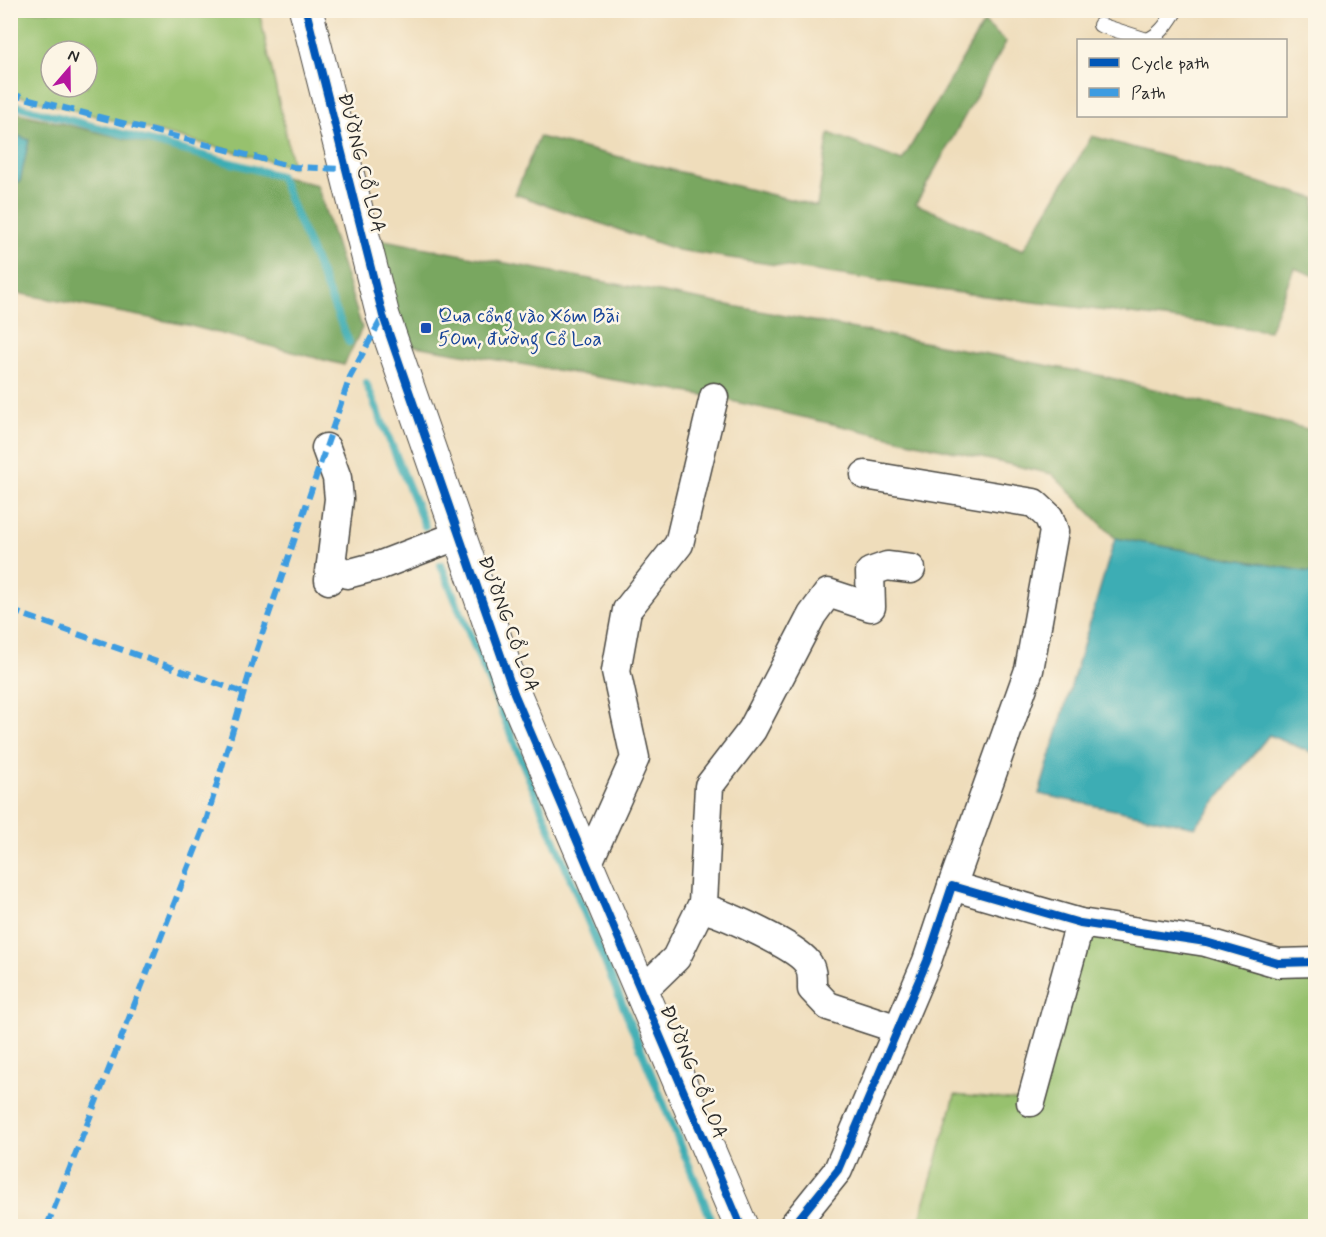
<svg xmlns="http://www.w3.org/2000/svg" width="1326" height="1237" viewBox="0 0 1326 1237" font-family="Mynerve,sans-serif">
	<rect width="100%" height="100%" fill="#fcf5e5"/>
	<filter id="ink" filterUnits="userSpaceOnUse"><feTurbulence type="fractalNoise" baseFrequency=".0167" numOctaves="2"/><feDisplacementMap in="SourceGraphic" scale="12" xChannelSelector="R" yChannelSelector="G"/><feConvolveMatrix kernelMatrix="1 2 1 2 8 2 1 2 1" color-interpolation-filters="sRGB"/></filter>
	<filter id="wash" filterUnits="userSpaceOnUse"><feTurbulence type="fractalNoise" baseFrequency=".008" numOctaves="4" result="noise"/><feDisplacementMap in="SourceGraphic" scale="24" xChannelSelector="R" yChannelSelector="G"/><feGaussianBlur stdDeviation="1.35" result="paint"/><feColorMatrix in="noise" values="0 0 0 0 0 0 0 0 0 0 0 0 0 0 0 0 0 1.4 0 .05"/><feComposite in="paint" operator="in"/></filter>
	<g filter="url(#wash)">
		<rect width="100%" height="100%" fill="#efddbb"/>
		<!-- green -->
		<g fill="#97c16e" stroke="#61764c" stroke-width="1.5" fill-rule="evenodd">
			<path d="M10,11H259L293,167L11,94ZM51,51H87V87H51Z"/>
			<path d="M1080,923L1315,960V1226H918L955,1095L1031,1102Z"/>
		</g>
		<!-- forest -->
		<g fill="#79a761" stroke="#526946" stroke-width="1.5">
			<path d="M984,22L1006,42L916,204L1023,250L1092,136L1315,198V276L1294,268L1269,331L953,292L678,250L515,194L539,137L817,206L829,133L902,161Z"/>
			<path d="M10,111L317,185L362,328L344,365L187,325L11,292Z"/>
			<path d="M363,236L1103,376L1315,431V573L1115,538L1052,474L714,397L392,342Z"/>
		</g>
		<!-- water -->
		<g fill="#3cadb4" stroke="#346c70" stroke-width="1.5">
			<path d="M11,133L29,140L20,182H11Z"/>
			<path d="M1115,538L1315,573V754L1269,735L1195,827L1039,794Z"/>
		</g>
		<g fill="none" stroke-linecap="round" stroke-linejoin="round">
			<!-- stream -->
			<g stroke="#3cadb4" stroke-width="8">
				<path d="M10,104L280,176L349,342"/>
				<path d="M366,383L425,526"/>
				<path d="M441,565L714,1226"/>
			</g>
		</g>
	</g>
	<g filter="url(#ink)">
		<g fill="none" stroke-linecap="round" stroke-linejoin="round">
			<defs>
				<path id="service" d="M1100,25L1147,40C1161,35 1168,22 1176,10"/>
				<g id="minor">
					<path d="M326,448L337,478L339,499L329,580"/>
					<path d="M865,475L1034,503L1049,517L1054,531L1029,670L952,886"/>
					<path d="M331,565L347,574L381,565L459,535"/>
					<path d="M587,865L635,758L616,671L627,610L679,544L714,397"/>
					<path d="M703,903L709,786L752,730L812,615L828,593L871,607L870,572L887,566L911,569"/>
					<path d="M641,992L676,958L703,903L706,909C727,915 795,946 807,962C813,970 812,980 812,989L828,1006L898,1029"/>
					<path d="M1031,1102L1080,923"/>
					<path d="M793,1226L838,1170L927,961L952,886L1080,923L1206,942L1278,963L1316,962"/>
				</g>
				<path id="tertiary" d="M306,10L383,316L514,693L741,1226"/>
			</defs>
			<!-- service casing -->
			<use href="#service" stroke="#484641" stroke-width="16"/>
			<!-- minor casing -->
			<use href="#minor" stroke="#484641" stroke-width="31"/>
			<!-- tertiary casing -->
			<use href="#tertiary" stroke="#484641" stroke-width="35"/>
			<!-- service -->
			<use href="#service" stroke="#fff" stroke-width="14"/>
			<!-- minor -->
			<use href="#minor" stroke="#fff" stroke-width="28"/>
			<!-- tertiary -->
			<use href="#tertiary" stroke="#fff" stroke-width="33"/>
			<!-- quiet -->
			<g stroke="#3d9ce1" stroke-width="6" stroke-dasharray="12 6" stroke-linecap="butt">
				<path d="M10,94L293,167L346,169"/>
				<path d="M10,610L244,693"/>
				<path d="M47,1226L204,828L254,658L350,377L383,316"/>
			</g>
			<defs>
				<g id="cycleway">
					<path d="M306,10L383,316L514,693L741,1226"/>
					<path d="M793,1226L838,1170L927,961L952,886L1080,923L1206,942L1278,963L1316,962"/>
				</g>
			</defs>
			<!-- cycleway casing -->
			<use href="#cycleway" stroke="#fcf5e5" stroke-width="11"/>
			<!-- cycleway -->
			<use href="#cycleway" stroke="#0057b8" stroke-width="8"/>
		</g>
	</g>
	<!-- markers -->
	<rect fill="#1a4fb4" stroke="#fcf5e5" stroke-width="2" x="420" y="322" width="12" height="12" rx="3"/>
	<g text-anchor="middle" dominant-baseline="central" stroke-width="5" stroke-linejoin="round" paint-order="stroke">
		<!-- street labels -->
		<g font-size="20" fill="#2b2b2b" stroke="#fcf5e5">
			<text transform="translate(361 163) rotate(76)">ĐƯỜNG CỔ LOA</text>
			<text transform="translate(508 624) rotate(70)">ĐƯỜNG CỔ LOA</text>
			<text transform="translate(693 1072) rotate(67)">ĐƯỜNG CỔ LOA</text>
		</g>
		<!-- transit labels -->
		<g font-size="20" fill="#164399" stroke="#fcf5e5" text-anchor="start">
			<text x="438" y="316">Qua cổng vào Xóm Bãi<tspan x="438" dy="23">50m, đường Cổ Loa</tspan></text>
		</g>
	</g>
	<!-- margin -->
	<rect width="1326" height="1237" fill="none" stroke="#fcf5e5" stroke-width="36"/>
	<!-- legend -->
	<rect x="1077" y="39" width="210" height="78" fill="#fcf5e5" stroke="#a8a49b" stroke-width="1.5"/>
	<rect x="1089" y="58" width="30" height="9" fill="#0057b8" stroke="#a8a49b" stroke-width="1.5"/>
	<text x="1131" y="69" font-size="18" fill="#2b2b2b">Cycle path</text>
	<rect x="1089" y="88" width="30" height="9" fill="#3d9ce1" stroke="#a8a49b" stroke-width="1.5"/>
	<text x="1131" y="99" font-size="18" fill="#2b2b2b">Path</text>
	<!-- north arrow -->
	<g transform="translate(69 69) rotate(20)"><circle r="28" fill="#fcf5e5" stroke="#a8a49b" stroke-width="1.5"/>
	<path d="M0-4.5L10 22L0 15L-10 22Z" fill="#b5179e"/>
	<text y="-9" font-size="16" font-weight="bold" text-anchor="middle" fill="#2b2b2b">N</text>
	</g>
</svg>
